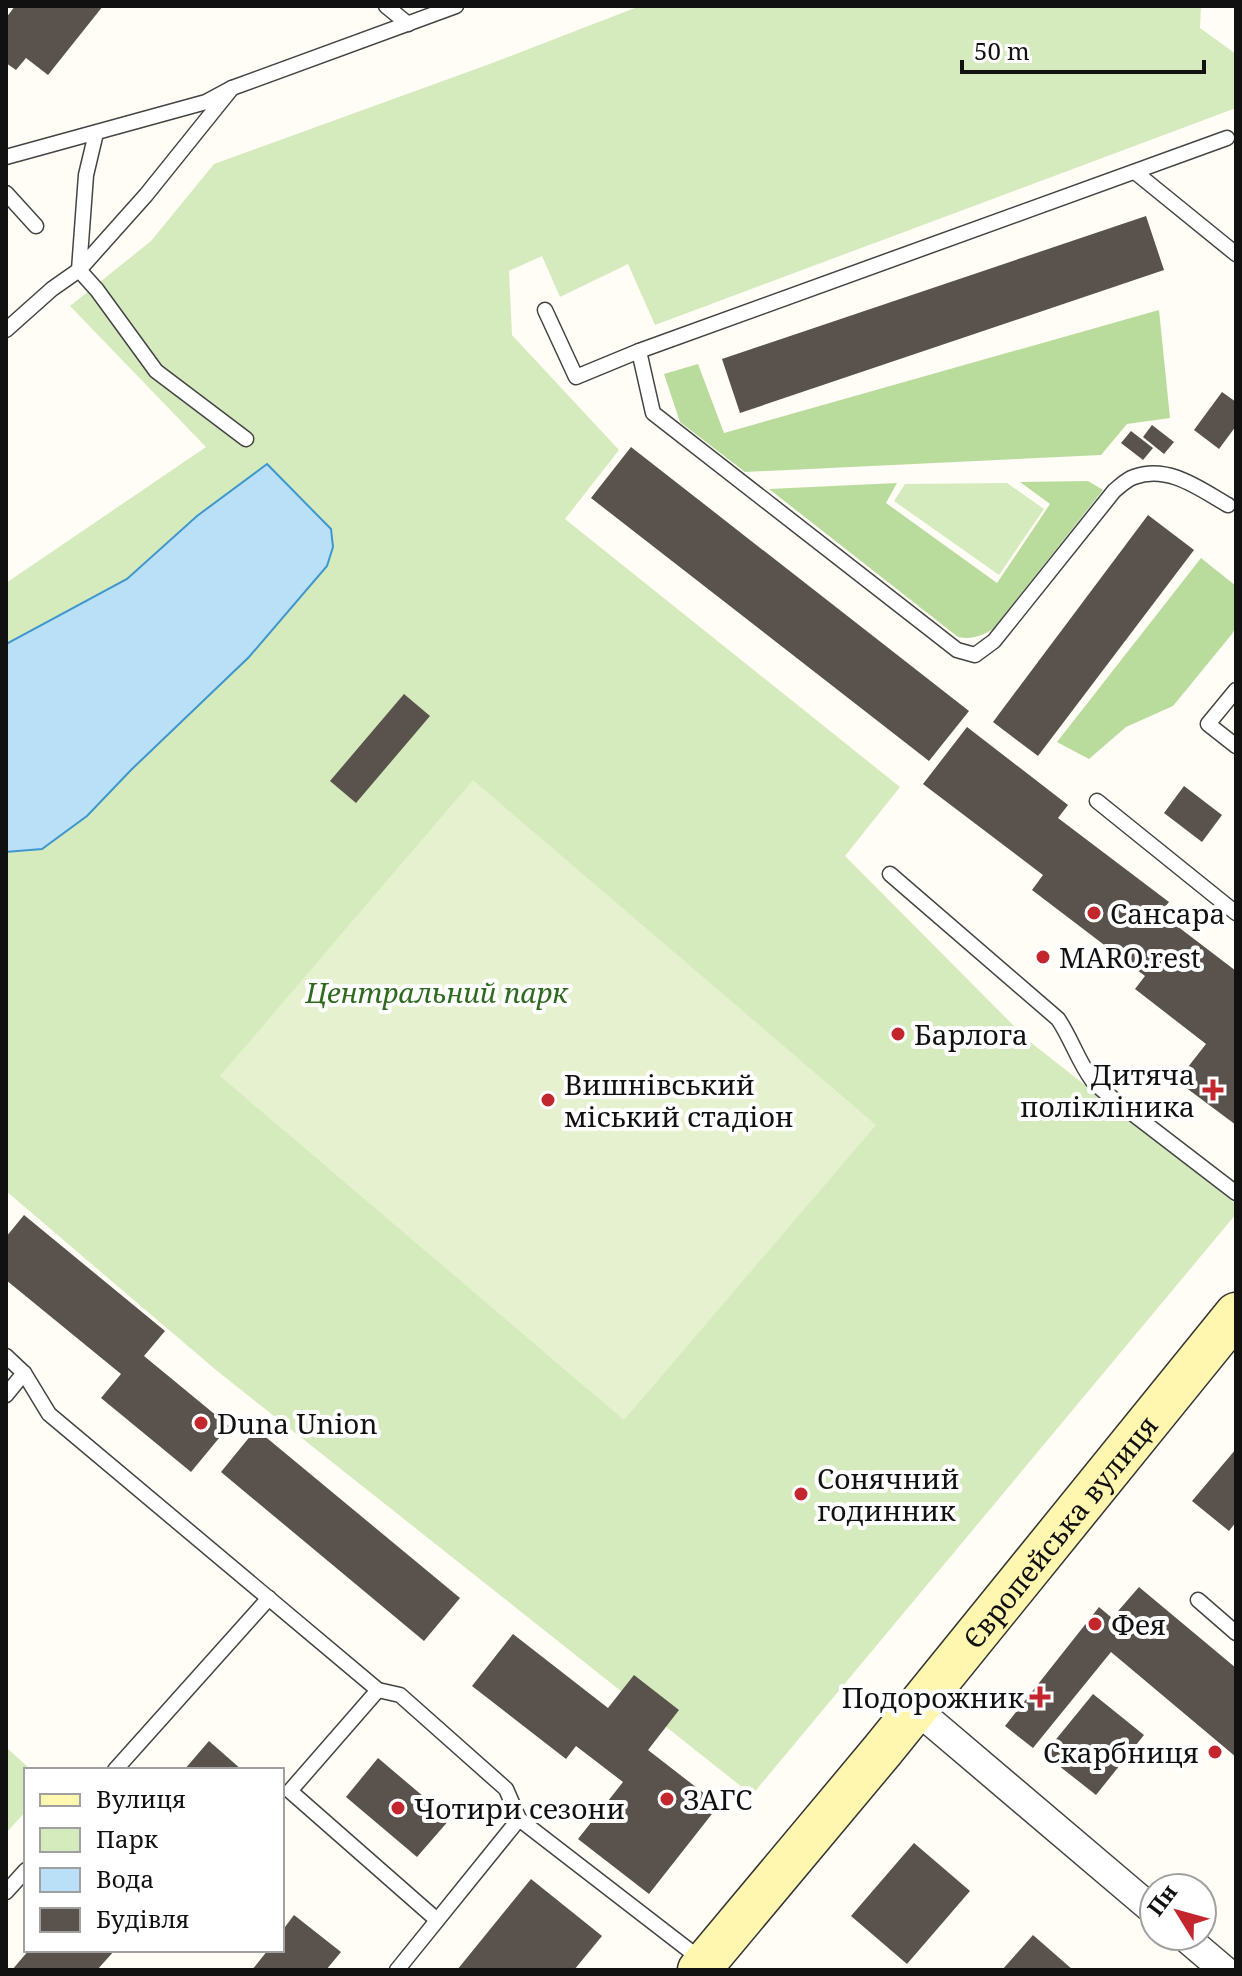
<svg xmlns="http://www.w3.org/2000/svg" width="1242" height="1976" viewBox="0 0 1242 1976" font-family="'Noto Serif',serif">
	<rect width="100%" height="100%" fill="#fffdf5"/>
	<!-- green -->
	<g fill="#d5ebbd">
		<path d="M640,6H1201L1200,28L1236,54V108L655,325L628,264L560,297L542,256L509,271L512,335L619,450L565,519L900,787L845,856L1029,1041L1236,1204V1214L752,1795L216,1370L6,1191V583L206,447L70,306L151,241L214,164L487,65Z"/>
		<path d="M1007,483L1044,509L999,575L894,501L905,484Z"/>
		<path d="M6,1747L31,1770H26V1811L6,1833Z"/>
	</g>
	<!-- forest -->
	<g fill="#b9dc9c">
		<path d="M1159,310L1170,418L1127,424L1101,455L745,472L680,422L664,374L698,364L724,433Z"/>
		<path d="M1088,481L1103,490L993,629C981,636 972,640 958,637L769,489L897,483L886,503L997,583L1050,504L1020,482Z"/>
		<path d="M1201,558L1236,586V626L1232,634L1173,706L1126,727L1089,759L1057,742Z"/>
	</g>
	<!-- pitch -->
	<path fill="#e6f2cf" d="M473,780L876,1125L624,1420L220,1076Z"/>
	<!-- water -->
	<path fill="#b9e0f7" stroke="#3f96cf" stroke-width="2" d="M267,464L331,529L333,547L327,566L249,657L131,770L87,816L42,849L6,852V644L127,579L197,516Z"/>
	<!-- building -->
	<g fill="#5a524d">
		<path d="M15,6H103L48,75L26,58L16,70L6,63V18Z"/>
		<path d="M1146,216L1164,270L740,413L722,359Z"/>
		<path d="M1222,392L1236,402V426L1219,449L1194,430Z"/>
		<path d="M1152,425L1174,442L1164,454L1143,437Z"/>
		<path d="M1131,431L1153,448L1143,460L1121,443Z"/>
		<path d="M631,447L969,711L929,761L591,498Z"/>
		<path d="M1148,515L1194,550L1038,756L993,722Z"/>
		<path d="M404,694L430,716L356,803L330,781Z"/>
		<path d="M967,727L1068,805L1058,818L1169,902L1160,913L1236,971V1125L1177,1081L1206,1044L1135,989L1145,976L1032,890L1043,875L923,784Z"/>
		<path d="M1184,786L1222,815L1202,842L1164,813Z"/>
		<path d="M24,1215L165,1331L144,1356L229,1426L191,1472L101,1398L121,1374L6,1280V1237Z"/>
		<path d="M256,1429L460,1598L424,1641L221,1472Z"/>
		<path d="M1236,1449V1522L1229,1531L1192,1501Z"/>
		<path d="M1139,1587L1236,1668V1757L1111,1652L1033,1748L1005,1726L1099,1607L1112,1618Z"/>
		<path d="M513,1634L608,1708L634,1675L679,1710L648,1750L719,1805L649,1894L578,1839L623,1782L576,1746L566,1759L472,1686Z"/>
		<path d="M1093,1694L1144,1735L1096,1795L1044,1754Z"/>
		<path d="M209,1741L242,1770H184Z"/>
		<path d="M378,1758L450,1819L417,1857L346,1797Z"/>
		<path d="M914,1843L970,1891L907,1964L851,1916Z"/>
		<path d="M531,1879L602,1936L574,1970H457Z"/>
		<path d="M294,1915L341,1952L326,1970H252L268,1950H282V1931Z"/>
		<path d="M1033,1935L1073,1970H1002Z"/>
		<path d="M29,1950H115L97,1970H12Z"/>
	</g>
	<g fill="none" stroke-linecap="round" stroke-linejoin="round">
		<defs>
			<g id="lane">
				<path d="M386,6L408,24"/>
				<path d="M232,88L146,195L79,270L97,290L156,371L246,439"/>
				<path d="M1227,138L639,351L653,413L957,650L975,655L994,641L1114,491C1120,486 1127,479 1134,477C1168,464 1200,489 1228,505"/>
				<path d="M6,157L206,102L232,88L456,6"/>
				<path d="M1135,172L1236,254"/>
				<path d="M6,193L36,226"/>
				<path d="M545,310L576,377L639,351"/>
				<path d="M6,330L52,289L79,270L86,175L96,133"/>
				<path d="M1236,690L1208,724L1236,746"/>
				<path d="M1097,801L1236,913"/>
				<path d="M890,874L1058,1019C1071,1038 1078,1061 1092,1080C1097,1086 1105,1092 1111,1097L1236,1193"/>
				<path d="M6,1356L24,1373L49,1414L378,1690L400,1695L506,1789L519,1819L703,1961"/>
				<path d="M6,1395L24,1373"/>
				<path d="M1198,1600L1236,1633"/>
				<path d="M378,1690L290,1791L437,1920"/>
				<path d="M115,1770L269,1598"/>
				<path d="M6,1892L26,1870"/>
				<path d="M397,1970L519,1819"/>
			</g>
			<g id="street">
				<path d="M916,1709L1154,1911"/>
				<path d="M1184,1936L1224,1970"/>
			</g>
			<g id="secondary">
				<path id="s1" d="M699,1970L882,1751L1236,1314"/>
			</g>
		</defs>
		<!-- lane casing -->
		<use href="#lane" stroke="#444" stroke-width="17"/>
		<!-- street casing -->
		<use href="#street" stroke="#444" stroke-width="31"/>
		<!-- secondary casing -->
		<use href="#secondary" stroke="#333" stroke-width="45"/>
		<!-- lane -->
		<use href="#lane" stroke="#fff" stroke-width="14"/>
		<!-- street -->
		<use href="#street" stroke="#fff" stroke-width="28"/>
		<!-- secondary -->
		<use href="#secondary" stroke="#fff6b0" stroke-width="42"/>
	</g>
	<!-- markers -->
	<g fill="#c4262e" stroke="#fff" stroke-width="3">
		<circle cx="1094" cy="913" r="8"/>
		<circle cx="1043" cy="957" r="8"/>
		<circle cx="898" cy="1034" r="8"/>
		<path d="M1209 1078h8v8h8v8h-8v8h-8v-8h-8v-8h8z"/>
		<circle cx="548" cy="1100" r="8"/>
		<circle cx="201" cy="1423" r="8"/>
		<circle cx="801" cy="1494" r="8"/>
		<circle cx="1095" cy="1624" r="8"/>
		<path d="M1036 1685h8v8h8v8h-8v8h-8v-8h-8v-8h8z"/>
		<circle cx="1215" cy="1752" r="8"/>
		<circle cx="667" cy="1799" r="8"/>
		<circle cx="398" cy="1808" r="8"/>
	</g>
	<g text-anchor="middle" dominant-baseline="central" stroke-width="8" stroke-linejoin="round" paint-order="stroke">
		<!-- poi labels -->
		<g font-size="28" fill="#111" stroke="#fff" text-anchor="start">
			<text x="1110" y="913">Сансара</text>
			<text x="1059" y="957">MARO.rest</text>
			<text x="914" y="1034">Барлога</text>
			<text x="1195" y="1074" text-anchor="end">Дитяча<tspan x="1195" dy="32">полікліника</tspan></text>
			<text x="564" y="1084">Вишнівський<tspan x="564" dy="32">міський стадіон</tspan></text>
			<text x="217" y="1423">Duna Union</text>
			<text x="817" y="1478">Сонячний<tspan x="817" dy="32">годинник</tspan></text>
			<text x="1111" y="1624">Фея</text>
			<text x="1024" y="1697" text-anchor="end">Подорожник</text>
			<text x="1199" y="1752" text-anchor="end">Скарбниця</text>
			<text x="683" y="1799">ЗАГС</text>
			<text x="414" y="1808">Чотири сезони</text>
		</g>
		<!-- park labels -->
		<g font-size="28" font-style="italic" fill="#2f6b1f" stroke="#fff">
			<text x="437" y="992">Центральний парк</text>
		</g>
		<!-- street labels -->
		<g font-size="28" fill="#111" stroke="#fff">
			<text stroke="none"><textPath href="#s1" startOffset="568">Європейська вулиця</textPath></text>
		</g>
	</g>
	<!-- border -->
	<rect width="1242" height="1976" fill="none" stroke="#111111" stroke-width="16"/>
	<!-- legend -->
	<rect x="24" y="1768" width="260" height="184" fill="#ffffff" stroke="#a0a0a0" stroke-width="2"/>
	<rect x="40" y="1794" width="40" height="12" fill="#fff6b0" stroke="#a0a0a0" stroke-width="2"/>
	<text x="96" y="1808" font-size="24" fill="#111111">Вулиця</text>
	<rect x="40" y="1828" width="40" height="24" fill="#d5ebbd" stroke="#a0a0a0" stroke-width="2"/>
	<text x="96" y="1848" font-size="24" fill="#111111">Парк</text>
	<rect x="40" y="1868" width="40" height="24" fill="#b9e0f7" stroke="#a0a0a0" stroke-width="2"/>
	<text x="96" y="1888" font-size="24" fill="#111111">Вода</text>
	<rect x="40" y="1908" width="40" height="24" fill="#5a524d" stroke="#a0a0a0" stroke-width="2"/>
	<text x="96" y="1928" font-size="24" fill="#111111">Будівля</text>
	<!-- north arrow -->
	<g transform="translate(1178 1912) rotate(307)"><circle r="38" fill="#ffffff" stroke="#a0a0a0" stroke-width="2"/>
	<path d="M0-6L14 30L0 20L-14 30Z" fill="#c4262e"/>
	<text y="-12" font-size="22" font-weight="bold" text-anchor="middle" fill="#111111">Пн</text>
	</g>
	<!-- scale -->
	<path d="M962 60v12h242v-12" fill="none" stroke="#111111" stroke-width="4"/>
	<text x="974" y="60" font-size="24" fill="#111111" stroke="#ffffff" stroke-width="6" paint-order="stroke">50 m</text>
</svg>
